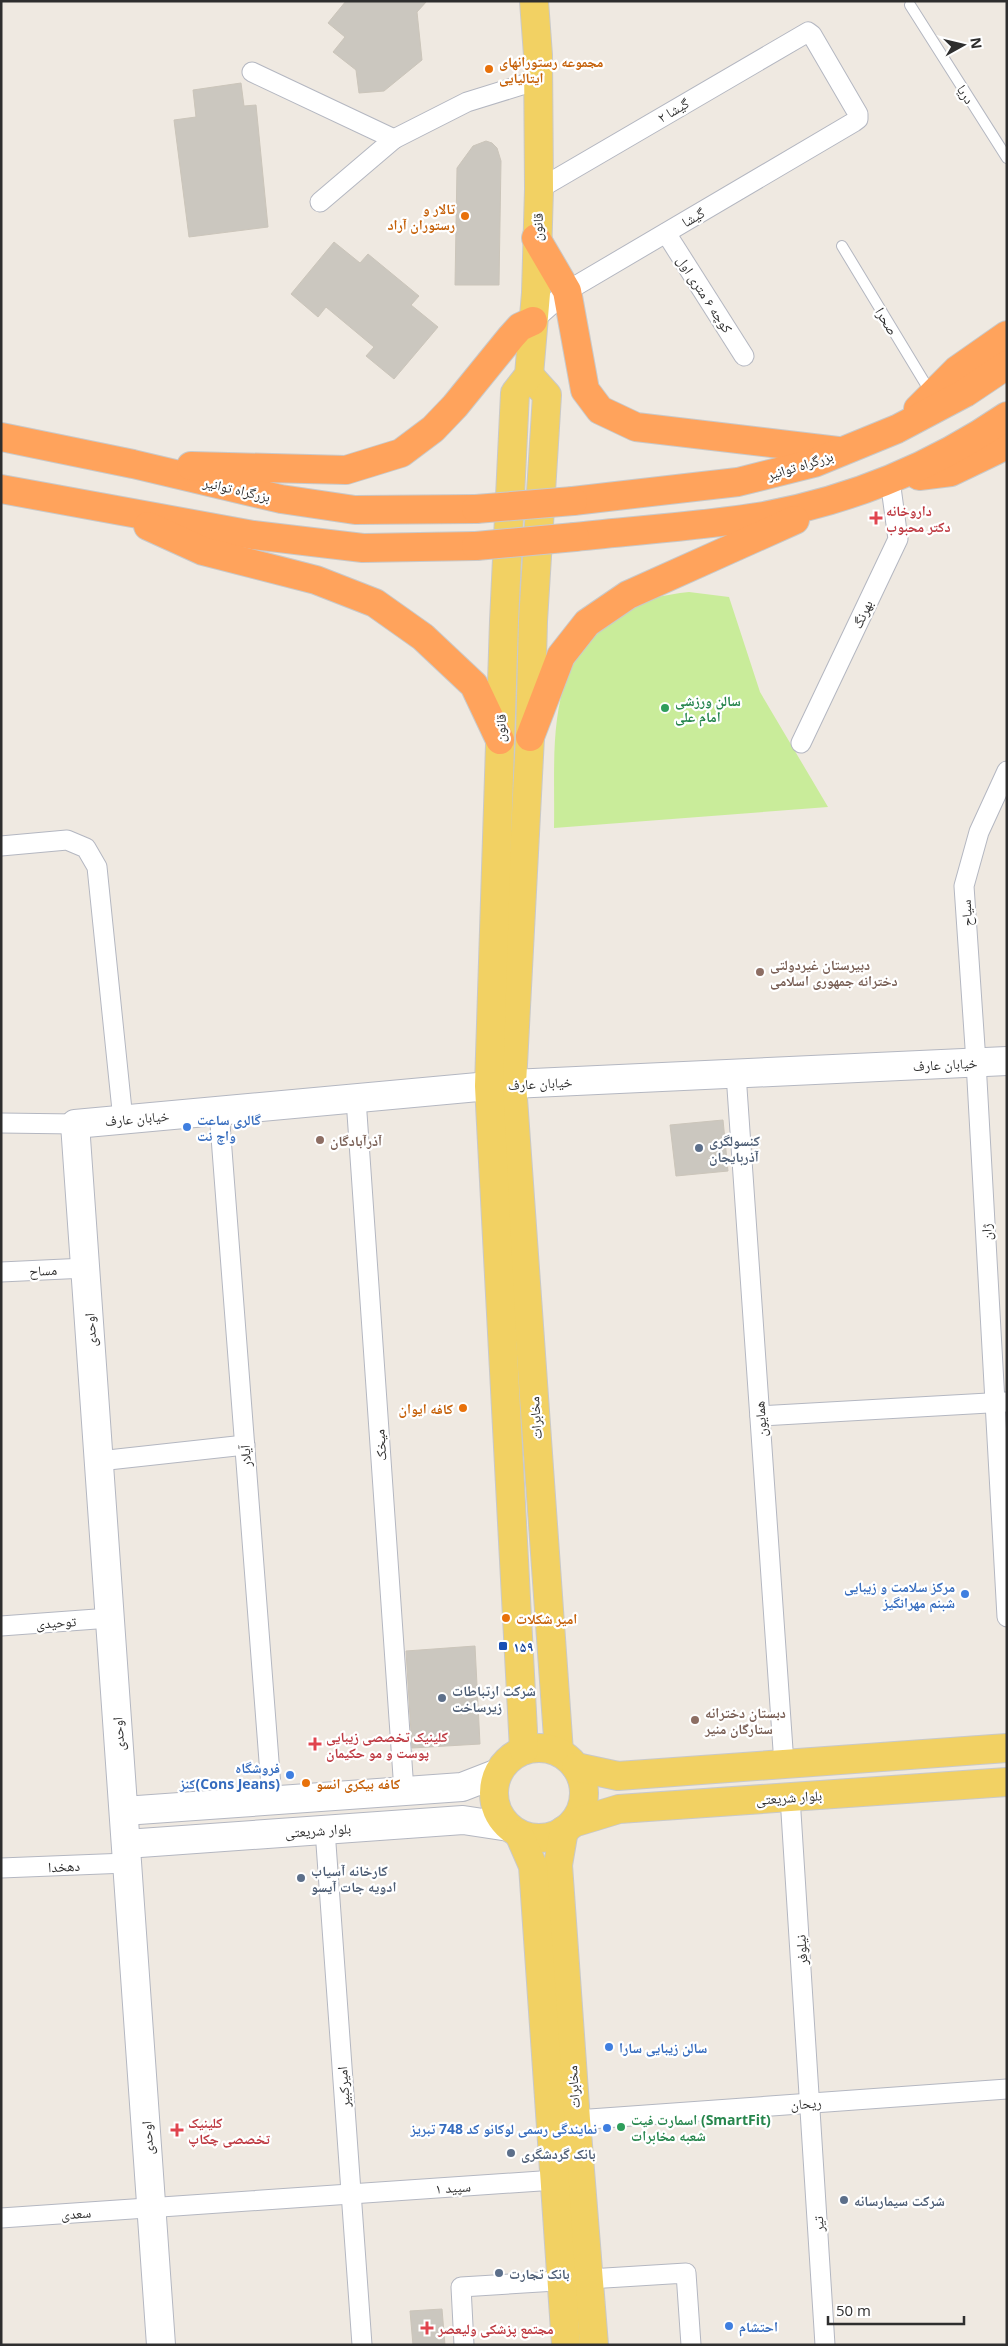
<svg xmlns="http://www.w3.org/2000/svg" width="1008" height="2346" viewBox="0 0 1008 2346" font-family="'Open Sans','Noto Naskh Arabic',sans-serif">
	<rect width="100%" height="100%" fill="#efe9e1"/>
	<!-- pitch -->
	<path fill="#c9ec9a" d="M689,592L729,597L760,692L828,807L554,828C555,778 550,723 567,676C569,669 575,662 579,656C605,613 640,597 689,592Z"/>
	<!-- building -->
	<g fill="#cbc7bf" stroke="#cbc5ba">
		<path d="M346,1H427L417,12L422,60L384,91L359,93L356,70L333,52L345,37L328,23Z"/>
		<path d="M241,83L244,106L256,105L268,227L189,237L174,120L196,117L193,90Z"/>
		<path d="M486,141L492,143L497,148L501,161L499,285H455L457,168L473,146Z"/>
		<path d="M334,242L360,263L368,254L419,296L411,305L438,327L394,379L366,356L374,347L326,307L318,317L291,294Z"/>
		<path d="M723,1120L728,1171L676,1176L670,1125Z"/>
		<path d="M475,1646L480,1744L412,1748L406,1651Z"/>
		<path d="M442,2309L445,2345H413L410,2311Z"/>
	</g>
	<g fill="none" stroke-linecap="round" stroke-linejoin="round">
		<defs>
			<g id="lane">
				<path d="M910,5L1007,158"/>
				<path d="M842,246L931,393"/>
			</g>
			<g id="street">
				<path d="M252,72L394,139L320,202"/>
				<path d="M394,139L467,102L538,80"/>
				<path d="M666,233L744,356"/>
				<path d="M533,321L567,291L854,122L858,119V114L812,35L808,32L539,189"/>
				<path d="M801,743L898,539L890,480"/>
				<path d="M1007,771L979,832L964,886L976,1062L1007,1617"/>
				<path d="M1,846L67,840L86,848L97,867L123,1120"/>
				<path d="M736,1074L784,1764"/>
				<path d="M356,1099L404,1791"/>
				<path d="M219,1111L272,1800"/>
				<path d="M1,1123L75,1124"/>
				<path d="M1,1272L86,1268"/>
				<path d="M760,1416L1006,1402"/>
				<path d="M99,1461L245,1445"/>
				<path d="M1,1626L110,1618"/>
				<path d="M790,1797L825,2345"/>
				<path d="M325,1830L362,2345"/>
				<path d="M1,1868L127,1863"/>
				<path d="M576,2120L1007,2089"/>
				<path d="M1,2218L555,2180"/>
				<path d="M464,2345L461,2287L686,2273L691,2345"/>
			</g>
			<g id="secondary">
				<path d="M512,1084L1007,1061"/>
				<path d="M124,1811L462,1787L498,1773"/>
				<path d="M126,1844L463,1820L509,1827"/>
				<path d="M161,2345L75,1124L489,1086"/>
			</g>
			<g id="primary">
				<path d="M529,375L547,395L533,621L530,737L512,1084L559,1752"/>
				<circle cx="539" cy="1793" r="45"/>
				<path d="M524,1750L489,1086L504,621L515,393L529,375L536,293L539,189L538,55L534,1"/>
				<path d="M576,1767L618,1776L1007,1748"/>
				<path d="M573,1823L619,1809L1007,1782"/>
				<path d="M564,1830L558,1865L576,2120L594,2345"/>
				<path d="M519,1834L533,1866L566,2345"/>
			</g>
			<g id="highway">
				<path d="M536,238L567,291L585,390L600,410L636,427L838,451"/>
				<path d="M918,409L957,370L1007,335"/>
				<path d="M1,437L133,464L281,499L355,510L476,509"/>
				<path d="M191,466L346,470L401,453L433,429L455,406L511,337L520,327L533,321"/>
				<path d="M919,476L951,472L1007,445"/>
				<path d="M1,489L253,535L363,548L476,546"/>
				<path d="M573,501L738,482L814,463L897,429L965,393L1007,365"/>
				<path d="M148,526L203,551L316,580L375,603L423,637L474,685L500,740"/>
				<path d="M575,537C637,530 703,526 764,516C851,500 934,466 1007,416"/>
				<path d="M530,737L561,656L587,623L628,595L795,520"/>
			</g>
		</defs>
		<!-- lane casing -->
		<use href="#lane" stroke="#b4b7c1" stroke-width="12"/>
		<!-- street casing -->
		<use href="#street" stroke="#b4b7c1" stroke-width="21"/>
		<!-- secondary casing -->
		<use href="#secondary" stroke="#b4b7c1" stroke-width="30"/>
		<!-- primary casing -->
		<use href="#primary" stroke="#c9c9c9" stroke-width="30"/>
		<!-- highway casing -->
		<use href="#highway" stroke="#c9c9c9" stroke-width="30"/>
		<!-- lane -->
		<use href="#lane" stroke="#fff" stroke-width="10"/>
		<!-- street -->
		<use href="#street" stroke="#fff" stroke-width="19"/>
		<!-- secondary -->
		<use href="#secondary" stroke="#fff" stroke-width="28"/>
		<!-- primary -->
		<use href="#primary" stroke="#f2d163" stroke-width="28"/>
		<!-- highway -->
		<use href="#highway" stroke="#ffa35c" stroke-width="28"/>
		<defs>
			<g id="highway-bridge">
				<path d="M476,509L573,501"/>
				<path d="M476,546L575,537"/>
			</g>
		</defs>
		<!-- highway-bridge casing -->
		<use href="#highway-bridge" stroke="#c9c9c9" stroke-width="30" stroke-linecap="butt"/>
		<!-- highway-bridge -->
		<use href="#highway-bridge" stroke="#ffa35c" stroke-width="28"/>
	</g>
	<!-- markers -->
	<g fill="#e8710a" stroke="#fff" stroke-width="2">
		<circle cx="489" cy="69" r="5"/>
		<circle cx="465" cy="216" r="5"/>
		<circle cx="463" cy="1408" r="5"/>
		<circle cx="506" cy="1618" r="5"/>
		<circle cx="306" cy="1783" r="5"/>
	</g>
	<g fill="#e0444e" stroke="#fff" stroke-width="2">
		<path d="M873.5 510.5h5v5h5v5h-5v5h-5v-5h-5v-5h5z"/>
		<path d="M312.5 1736.5h5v5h5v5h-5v5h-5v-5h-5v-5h5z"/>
		<path d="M174.5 2122.5h5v5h5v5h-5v5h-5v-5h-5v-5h5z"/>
		<path d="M424.5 2320.5h5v5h5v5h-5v5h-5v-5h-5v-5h5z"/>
	</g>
	<g fill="#2e9e5b" stroke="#fff" stroke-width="2">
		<circle cx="665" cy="708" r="5"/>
		<circle cx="621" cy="2127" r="5"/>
	</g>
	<g fill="#8d6e63" stroke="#fff" stroke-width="2">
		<circle cx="760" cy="972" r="5"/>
		<circle cx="320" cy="1140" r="5"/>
		<circle cx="695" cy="1720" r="5"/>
	</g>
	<g fill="#3f7fe0" stroke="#fff" stroke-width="2">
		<circle cx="187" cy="1127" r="5"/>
		<circle cx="965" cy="1594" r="5"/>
		<circle cx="290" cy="1775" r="5"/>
		<circle cx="609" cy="2047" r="5"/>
		<circle cx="607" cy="2128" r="5"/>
		<circle cx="729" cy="2326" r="5"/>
	</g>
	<g fill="#5c6f8a" stroke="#fff" stroke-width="2">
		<circle cx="699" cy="1148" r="5"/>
		<circle cx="442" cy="1698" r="5"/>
		<circle cx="301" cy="1878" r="5"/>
		<circle cx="511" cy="2153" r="5"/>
		<circle cx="844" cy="2200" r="5"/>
		<circle cx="499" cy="2273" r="5"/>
	</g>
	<rect fill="#1a4fb4" stroke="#fff" stroke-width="2" x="498" y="1641" width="10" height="10" rx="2.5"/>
	<g text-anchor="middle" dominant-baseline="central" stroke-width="4.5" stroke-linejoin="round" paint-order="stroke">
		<!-- food labels -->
		<g font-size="14" font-weight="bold" fill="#c56008" stroke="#fff" text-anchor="start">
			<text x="499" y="61">مجموعه رستورانهای<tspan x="499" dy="16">ایتالیایی</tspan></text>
			<text x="455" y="208" text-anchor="end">تالار و<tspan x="455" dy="16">رستوران آراد</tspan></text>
			<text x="453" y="1408" text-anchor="end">کافه ایوان</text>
			<text x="516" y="1618">امیر شکلات</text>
			<text x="316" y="1783">کافه بیکری انسو</text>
		</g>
		<!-- street labels -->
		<g font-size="14" fill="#2e2e2e" stroke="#fff">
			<text transform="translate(966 94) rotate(58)">دریا</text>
			<text transform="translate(673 110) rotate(-30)">گیشا ۲</text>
			<text transform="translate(693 217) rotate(-30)">گیشا</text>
			<text transform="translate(537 227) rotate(-88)">قانون</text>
			<text transform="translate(705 294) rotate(57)">کوچه ۶ متری اول</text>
			<text transform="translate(887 321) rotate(59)">صحرا</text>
			<text transform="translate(800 465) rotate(-17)">بزرگراه توانیر</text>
			<text transform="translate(237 489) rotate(13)">بزرگراه توانیر</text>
			<text transform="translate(862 614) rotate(-65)">بهرنگ</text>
			<text transform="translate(500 728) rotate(-88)">قانون</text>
			<text transform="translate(966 913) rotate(-94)">سیاح</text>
			<text transform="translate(945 1064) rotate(-3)">خیابان عارف</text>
			<text transform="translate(540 1083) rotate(-3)">خیابان عارف</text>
			<text transform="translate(137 1118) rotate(-5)">خیابان عارف</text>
			<text transform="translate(986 1232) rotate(-93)">ژان</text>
			<text transform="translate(43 1270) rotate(-3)">مساح</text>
			<text transform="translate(90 1330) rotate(-94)">اوحدی</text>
			<text transform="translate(535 1418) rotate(-94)">مخابرات</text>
			<text transform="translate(760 1419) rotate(-94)">همایون</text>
			<text transform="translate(380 1445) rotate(-94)">میخک</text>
			<text transform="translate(245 1456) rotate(-94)">آیلار</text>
			<text transform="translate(56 1622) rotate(-4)">توحیدی</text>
			<text transform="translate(118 1734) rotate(-94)">اوحدی</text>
			<text transform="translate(789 1797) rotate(-4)">بلوار شریعتى</text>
			<text transform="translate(318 1830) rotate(-4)">بلوار شریعتى</text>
			<text transform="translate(64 1866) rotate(-3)">دهخدا</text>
			<text transform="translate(801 1950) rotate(-94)">نیلوفر</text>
			<text transform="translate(343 2087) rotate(-94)">امیرکبیر</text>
			<text transform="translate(573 2087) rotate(-94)">مخابرات</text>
			<text transform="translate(806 2103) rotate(-4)">ریحان</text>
			<text transform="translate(147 2138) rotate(-94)">اوحدی</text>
			<text transform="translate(453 2187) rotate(-4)">سپید ۱</text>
			<text transform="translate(76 2213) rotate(-4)">سعدی</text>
			<text transform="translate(818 2224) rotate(-93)">تیر</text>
		</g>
		<!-- health labels -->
		<g font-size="14" font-weight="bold" fill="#be3a42" stroke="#fff" text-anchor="start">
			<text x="886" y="510">داروخانه<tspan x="886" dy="16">دکتر محبوب</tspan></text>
			<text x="326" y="1736">کلینیک تخصصی زیبایی<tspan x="326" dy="16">پوست و مو حکیمان</tspan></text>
			<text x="188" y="2122">کلينيک<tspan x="188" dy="16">تخصصی چکاپ</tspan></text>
			<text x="438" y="2328">مجتمع پزشکی ولیعصر</text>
		</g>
		<!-- leisure labels -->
		<g font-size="14" font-weight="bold" fill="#27864d" stroke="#fff" text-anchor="start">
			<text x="675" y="700">سالن ورزشی<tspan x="675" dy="16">امام علی</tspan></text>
			<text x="631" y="2119">اسمارت فیت (SmartFit)<tspan x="631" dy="16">شعبه مخابرات</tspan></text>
		</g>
		<!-- education labels -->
		<g font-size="14" font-weight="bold" fill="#785e54" stroke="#fff" text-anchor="start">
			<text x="770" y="964">دبیرستان غیردولتی<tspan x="770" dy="16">دخترانه جمهوری اسلامی</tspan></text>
			<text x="330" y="1140">آذرآبادگان</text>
			<text x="705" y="1712">دبستان دخترانه<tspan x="705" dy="16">ستارگان منیر</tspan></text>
		</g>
		<!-- shop labels -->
		<g font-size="14" font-weight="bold" fill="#366cbe" stroke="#fff" text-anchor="start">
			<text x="197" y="1119">گالری ساعت<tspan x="197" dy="16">واچ نت</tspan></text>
			<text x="955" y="1586" text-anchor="end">مرکز سلامت و زیبایی<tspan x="955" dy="16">شبنم مهرانگیز</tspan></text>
			<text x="280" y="1767" text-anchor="end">فروشگاه<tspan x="280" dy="16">کنز(Cons Jeans)</tspan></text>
			<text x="619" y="2047">سالن زیبایی سارا</text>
			<text x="597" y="2128" text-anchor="end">نمایندگی رسمی لوکانو کد 748 تبریز</text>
			<text x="739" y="2326">احتشام</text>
		</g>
		<!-- service labels -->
		<g font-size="14" font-weight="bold" fill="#4e5e75" stroke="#fff" text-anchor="start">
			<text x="709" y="1140">کنسولگری<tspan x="709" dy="16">آذربایجان</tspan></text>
			<text x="452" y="1690">شرکت ارتباطات<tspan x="452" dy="16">زیرساخت</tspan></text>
			<text x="311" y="1870">کارخانه آسیاب<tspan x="311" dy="16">ادویه جات آیسو</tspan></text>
			<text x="521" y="2153">بانک گردشگری</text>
			<text x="854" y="2200">شرکت سیمارسانه</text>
			<text x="509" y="2273">بانک تجارت</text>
		</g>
		<!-- transit labels -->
		<g font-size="14" font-weight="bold" fill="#164399" stroke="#fff" text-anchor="start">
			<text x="513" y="1646">۱۵۹</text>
		</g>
	</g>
	<!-- border -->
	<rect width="1008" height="2346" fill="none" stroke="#2e2e2e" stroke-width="5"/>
	<!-- north arrow -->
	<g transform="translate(963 45) rotate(82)" stroke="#ffffff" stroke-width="4" paint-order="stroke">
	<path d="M0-4L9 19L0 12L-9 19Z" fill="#2e2e2e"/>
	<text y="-8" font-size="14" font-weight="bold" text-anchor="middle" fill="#2e2e2e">N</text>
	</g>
	<!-- scale -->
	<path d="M828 2316v8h136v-8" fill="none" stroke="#2e2e2e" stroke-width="2.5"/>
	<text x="836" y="2316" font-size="15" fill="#2e2e2e" stroke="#ffffff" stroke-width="4" paint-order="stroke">50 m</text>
</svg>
